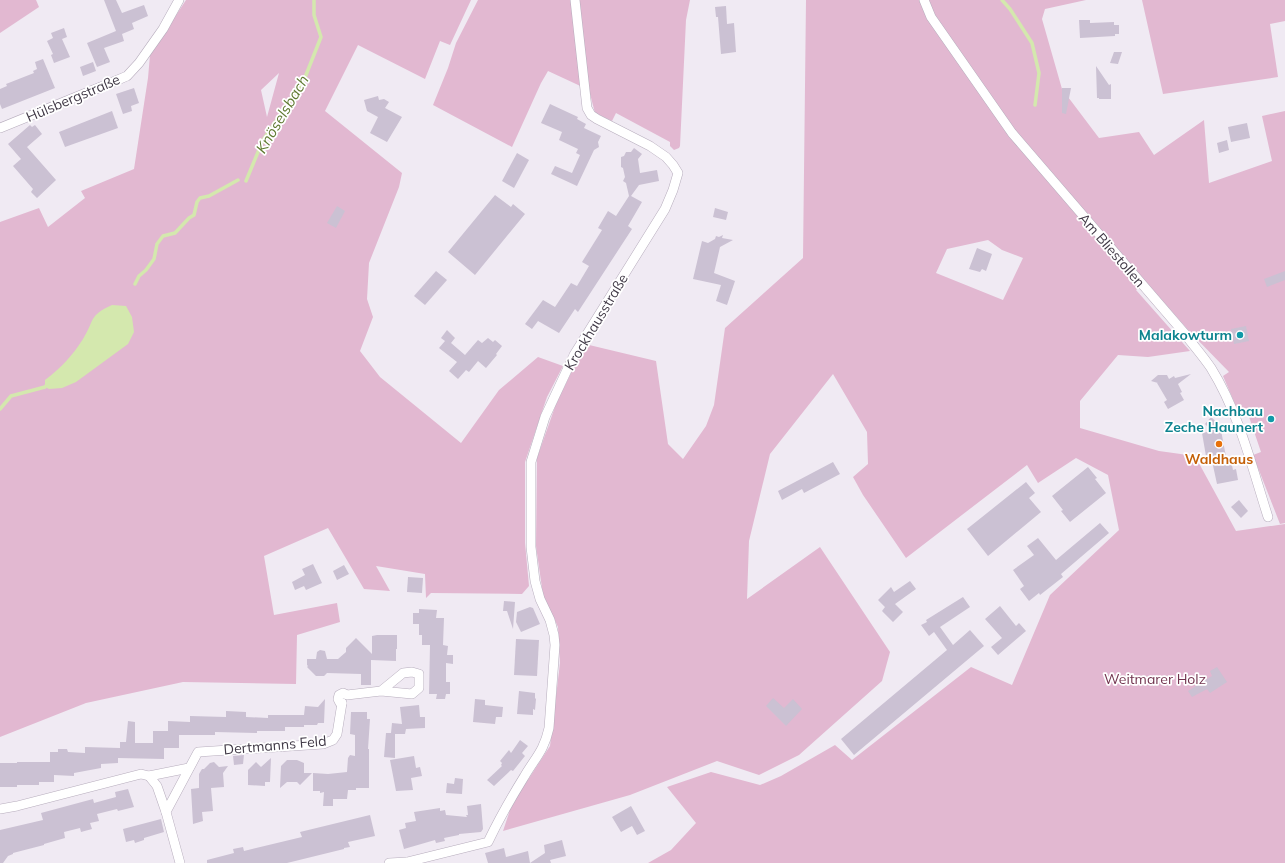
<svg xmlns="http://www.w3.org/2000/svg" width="1285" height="863" viewBox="0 0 1285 863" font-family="Mulish,sans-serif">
	<rect width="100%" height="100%" fill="#f0eaf3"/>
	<!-- green -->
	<g fill="#e2b8d1" fill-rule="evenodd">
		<path d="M0,0H36L39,7L0,33Z"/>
		<path d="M186,0H471L450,45L440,41L425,79L358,45L325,111L402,173L399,187L369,263L367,299L373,317L360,351L380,377L461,443L499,390L538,357L563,366L547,397L525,462V543L529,586L522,594L431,593L426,598L425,574L376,566L390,591L364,589L328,528L264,556L274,615L337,603L340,622L297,635L296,684L183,682L86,703L0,737V222L39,208L48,227L85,198L81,191L134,169L148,78L150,55ZM279,73L267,117L261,90Z"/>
		<path d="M478,0H690L686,20L680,146L679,148L674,150L670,146V142L616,113L612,121L595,113L589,90L548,71L541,83L512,147L433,105L448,68L456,43Z"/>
		<path d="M806,0H1086L1045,9L1042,19L1062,89L1099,138L1139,132L1154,155L1204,120L1209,183L1272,161L1262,116L1285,111V523L1280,524L1253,455L1261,452L1246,408L1238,411L1223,376L1229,372L1189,331L1146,282L1136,290L1190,351L1148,357L1118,355L1080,401V428L1159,451L1195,456L1236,531L1285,524V863H648L671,850L696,823L667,787L711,772L760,785L781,776L835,745L852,760L971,667L1012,685L1050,595L1119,530L1108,475L1076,458L1038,483L1027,465L906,558L863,495L853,477L868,464L867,432L833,374L770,454L749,541L747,599L820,547L890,652L882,681L799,755L759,775L717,761L630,795L503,831L510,810L520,792L550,746L560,663L558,627L543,595L536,546L537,458L556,404L585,344L656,361L668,444L683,459L706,426L714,405L725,328L803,258ZM988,240L1002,250L1023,258L1003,300L936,273L947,249Z"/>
		<path d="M1142,0H1285V21L1270,24L1278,77L1163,94Z"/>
	</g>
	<!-- water -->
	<path fill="#d4e8ae" d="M112,305L126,306L132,317L134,332L128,344L76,382L62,388L49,389L45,387V380C61,368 73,355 83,339C95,320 88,316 112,305Z"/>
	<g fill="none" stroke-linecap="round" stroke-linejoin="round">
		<!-- stream -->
		<g stroke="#d4e8ae" stroke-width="3.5">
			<path d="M1002,0L1010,9L1032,43L1039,73L1035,105"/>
			<path d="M246,181L263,140L304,80L321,37L314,15V0"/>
			<path d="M135,284L139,276L146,270L154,259L157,244L163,236L175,233L189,218L194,215L197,202L200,198L209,196L238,180"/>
			<path d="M0,409L11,396L45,387L48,383"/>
		</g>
	</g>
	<!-- building -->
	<g fill="#cbc1d3">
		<path d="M104,0H116L122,13L144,5L148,16L132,23L134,29L122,34L124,41L104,48L110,62L97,67L87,43L116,31Z"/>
		<path d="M726,6L727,24L734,23L736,52L721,54L718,17H716L715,7Z"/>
		<path d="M1079,20H1090V23L1114,22V25H1119V34H1115V36L1080,38Z"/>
		<path d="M64,28L67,37L62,39L70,57L54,63L51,55L53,54L47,41L53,38L51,33Z"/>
		<path d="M1114,52H1122L1118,64L1110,63Z"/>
		<path d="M43,59L55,88L2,109L0,104V89L7,86L6,84L34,73L33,71L37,69L35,62Z"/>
		<path d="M93,62L96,71L83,76L80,67Z"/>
		<path d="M1096,66L1109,85L1111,84V99H1099V98H1097Z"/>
		<path d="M134,88L139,103L131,106L132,111L123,114L116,94Z"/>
		<path d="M1062,88H1071L1066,114L1062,113Z"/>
		<path d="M378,96L379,100L384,99L389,102L385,108L402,117L387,142L370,133L378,117L367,111L364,100Z"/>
		<path d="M550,104L578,117L577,119L586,124L584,128L601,136L598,142L599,147L594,150L577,186L551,174L555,166L572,173L580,155L576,153L578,149L559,140L562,132L541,123Z"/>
		<path d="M112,111L118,128L65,147L59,132Z"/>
		<path d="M1247,123L1250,138L1231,142L1228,127Z"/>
		<path d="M30,125L32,127L35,125L42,134L27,147L56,180L37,198L31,192L33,189L13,166L21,159L8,144Z"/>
		<path d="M1227,140L1229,150L1219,153L1217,143Z"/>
		<path d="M634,148L642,154L638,159L640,173L657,170L659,181L639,185L631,196L642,202L628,226L632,229L578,312L575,309L559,333L538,321L532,329L525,324L543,300L555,307L571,283L577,286L589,266L582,262L602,230L598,228L608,211L616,216L629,196L626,183L623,181L625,177L623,168L621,167V157L624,156L626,152H631Z"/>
		<path d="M517,153L529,160L514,188L502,181Z"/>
		<path d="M495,195L511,207L513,204L525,214L475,275L448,252Z"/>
		<path d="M337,206L345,211L336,228L327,223Z"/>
		<path d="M715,208L728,212L726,220L713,217Z"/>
		<path d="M723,235L722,238L733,240L720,247L714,273L735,281L727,305L716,301L721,285L693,279L702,241L708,243L715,239L716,236L719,237Z"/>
		<path d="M977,248L992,254L986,271L982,269L980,272L969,269Z"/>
		<path d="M436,271L447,280L425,305L414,296Z"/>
		<path d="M1285,271V280L1267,287L1264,279Z"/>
		<path d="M1246,326L1249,341L1234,344L1231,329Z"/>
		<path d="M447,330L455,338L451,343L465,355L478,340L482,343L488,338L493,342L495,340L502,346L496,354L497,355L486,368L478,361L469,372L466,370L458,379L449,371L457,362L439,348L445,341L441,338Z"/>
		<path d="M1191,374L1178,384L1182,392L1180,393L1184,400L1168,409L1164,402L1167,400L1157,383H1158L1151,381L1158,375H1167L1169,379L1174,376L1175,378Z"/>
		<path d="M1211,417L1220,425L1227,462L1231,461L1233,470L1236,469L1238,480L1217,484L1212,461L1207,462L1202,433L1212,431L1205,424Z"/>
		<path d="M833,462L840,474L804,493L802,489L782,500L778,491Z"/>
		<path d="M1088,467L1097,478L1095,479L1106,493L1070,522L1061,511L1063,510L1052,496Z"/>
		<path d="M1026,482L1035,493L1029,498L1041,512L988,556L967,529Z"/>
		<path d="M1239,500L1248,511L1241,518L1231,507Z"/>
		<path d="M1100,523L1109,533L1061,574L1063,577L1040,595L1039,593L1029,601L1020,589L1024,586L1013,570L1034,555L1027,546L1038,538L1056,560Z"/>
		<path d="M313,564L322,583L306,590L304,586L295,590L292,582L305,575L302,569Z"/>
		<path d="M344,565L349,574L337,580L333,571Z"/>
		<path d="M408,577L423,578L422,593L407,592Z"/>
		<path d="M910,581L916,589L895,604L903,612L893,622L882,611L885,607L878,600L891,587L894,592Z"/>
		<path d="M963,597L970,607L940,627L953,645L970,630L984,646L854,755L841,739L947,650L934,632L929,636L921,625L927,622L926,620Z"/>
		<path d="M504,601L515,602L513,629L507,611H503Z"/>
		<path d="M1000,606L1016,626L1019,623L1026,631L998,655L991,647L1002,638L985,619Z"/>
		<path d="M530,607L533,608L540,624L521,632L516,622L517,612Z"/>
		<path d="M419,609L437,610L436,618H444L443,645L448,646L447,655H453V664L446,663V682H450V694H446L445,699H436L437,694H429L430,645H422V635H419V624H413V613H419Z"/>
		<path d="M377,635H397V649H396V661L371,660V685H361V674L327,673L324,676H316L307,667L308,666L307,665V659H316L317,652L320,650L325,651L327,659H338L346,652V648L356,638L372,654V636Z"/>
		<path d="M516,639L539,640L537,676L514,675Z"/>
		<path d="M1217,667L1227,682L1210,693L1207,689L1192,697L1188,691L1212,676L1210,671Z"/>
		<path d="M519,691L535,693V698L536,699L535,710L533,709V715L517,714Z"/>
		<path d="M773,698L784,708L793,699L802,709L786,726L766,706Z"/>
		<path d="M325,699L324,723H318L317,725H304V727H285V731H257V733L215,732V735H179V748H164V759L118,758V763L101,764V768L74,773V776L54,775V782H39V785H17V787H0V763H17V762H50V752H58V749H67L68,752L85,753V747L120,748V742H126L128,721L135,722V743H153V731H168V721L190,722V716L226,717V711L246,712V717L268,718V715H304L305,706L318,707Z"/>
		<path d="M475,699L485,700V705L503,707L502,717H496L495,724L473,722Z"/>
		<path d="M419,705L420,717H425V728L406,729L405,734H395V758L384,757L386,733H391L392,723L402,724L400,707Z"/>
		<path d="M351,712H367V719H370L368,749H369V788H356V790H348L347,799H333V806H323L324,792L320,793V791H313V773L328,774L347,772L348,758L350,755L355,756V735L350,734Z"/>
		<path d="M520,740L528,746L522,753L525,756L513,771L511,770L494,786L487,780L502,766L501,765L502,763L500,761L509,750L511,753Z"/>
		<path d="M244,755L243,764L234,765L233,756Z"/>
		<path d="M414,756L416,768L420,767L422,776L411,778L413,790L396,791L390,760Z"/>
		<path d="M271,758L270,782H265V786L248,785V770L256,762L261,767Z"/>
		<path d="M287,760H297L304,763V773H312L300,785L297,782H287L280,788L281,766Z"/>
		<path d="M214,762L219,767L228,766L223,773L224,787L211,788L213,811L202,812L203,821L193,824L191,789L199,788V774L202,769H204L210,763Z"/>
		<path d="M455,778L463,779L462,794L446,793L447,783L454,784Z"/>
		<path d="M128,789L134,807L118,811L117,809L97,814L99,821L90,823L92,829L81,832L80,828L64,832L65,838L44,844V845L13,853V854L8,856L3,863H0V830L43,820L41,813L93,799L94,803L116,797L115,792Z"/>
		<path d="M481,804L483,829L481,832L459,834V835L444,838L445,841L436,843L435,840L404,849L399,830L406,828L405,823L416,821L414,812L440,808V811L445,810L446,815L467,817L466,815H468L467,806Z"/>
		<path d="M631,806L645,831L637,835L632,826L621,832L612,817Z"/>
		<path d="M370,815L375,836L348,842L350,847L344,848V849L287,863H207V860L234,853L233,849L243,847L244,851L302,837L300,832Z"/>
		<path d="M161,819L164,832L144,838V840L135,843L134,840L126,842L123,829Z"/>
		<path d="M562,840L566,856L550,860L551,863H488L485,853L504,848L506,857L528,851L530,863L545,853L544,845Z"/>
	</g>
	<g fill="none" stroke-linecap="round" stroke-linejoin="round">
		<defs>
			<g id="minor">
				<path d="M924,0L931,17L1012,133L1185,334C1193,345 1203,356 1211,368C1239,413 1252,467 1268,517"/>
				<path d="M0,128L113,82L127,76L139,63L163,29L179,0"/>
				<path d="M342,703H340L338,699L339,695L343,693L347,695L381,691L412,694L419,688V674L412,672L403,673L381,691"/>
				<path d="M149,776L157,786L166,812"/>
				<path d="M0,809L17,806L141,774L149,776L189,768"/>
				<path d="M180,863L166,812L198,752L323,744L333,740L337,734L342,703"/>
				<path d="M389,863L407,862L488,842C499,819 511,798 524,777C535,758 544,751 549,728L555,645L554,635L550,620L540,599L535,581L531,547V462L545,417L574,355L665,209L673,190L678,173L673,165L666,157L650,146L597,119L591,115L587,108L575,0"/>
			</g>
		</defs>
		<!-- minor casing -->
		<use href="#minor" stroke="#b7adbd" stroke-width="10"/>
		<!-- minor -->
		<use href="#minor" stroke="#fff" stroke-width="9"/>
	</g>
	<!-- markers -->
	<g fill="#0f9aa8" stroke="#fff" stroke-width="1.5">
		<circle cx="1240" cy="335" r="4"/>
		<circle cx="1271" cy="419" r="4"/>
	</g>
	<circle fill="#e8710a" stroke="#fff" stroke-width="1.5" cx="1219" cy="444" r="4"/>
	<g text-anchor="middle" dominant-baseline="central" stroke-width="3.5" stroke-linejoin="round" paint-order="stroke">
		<!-- street labels -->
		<g font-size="14" fill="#403946" stroke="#fff">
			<text transform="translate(73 98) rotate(-23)">Hülsbergstraße</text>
			<text transform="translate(1112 250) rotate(49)">Am Bliestollen</text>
			<text transform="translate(596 322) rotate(-59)">Krockhausstraße</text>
			<text transform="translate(275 745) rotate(-5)">Dertmanns Feld</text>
		</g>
		<!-- culture labels -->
		<g font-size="14" font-weight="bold" fill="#0d838f" stroke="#fff" text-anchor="end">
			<text x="1232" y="335">Malakowturm</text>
			<text x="1263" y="411">Nachbau<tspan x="1263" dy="16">Zeche Haunert</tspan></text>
		</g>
		<!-- food labels -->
		<g font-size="14" font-weight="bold" fill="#c56008" stroke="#fff">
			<text x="1219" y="459">Waldhaus</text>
		</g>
		<!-- park labels -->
		<g font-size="14" fill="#71334e" stroke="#fff">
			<text x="1155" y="679">Weitmarer Holz</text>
		</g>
		<!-- water labels -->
		<g font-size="15" font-style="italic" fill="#5f7930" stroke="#fff">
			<text transform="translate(282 114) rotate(-59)">Knöselsbach</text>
		</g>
	</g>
</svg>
